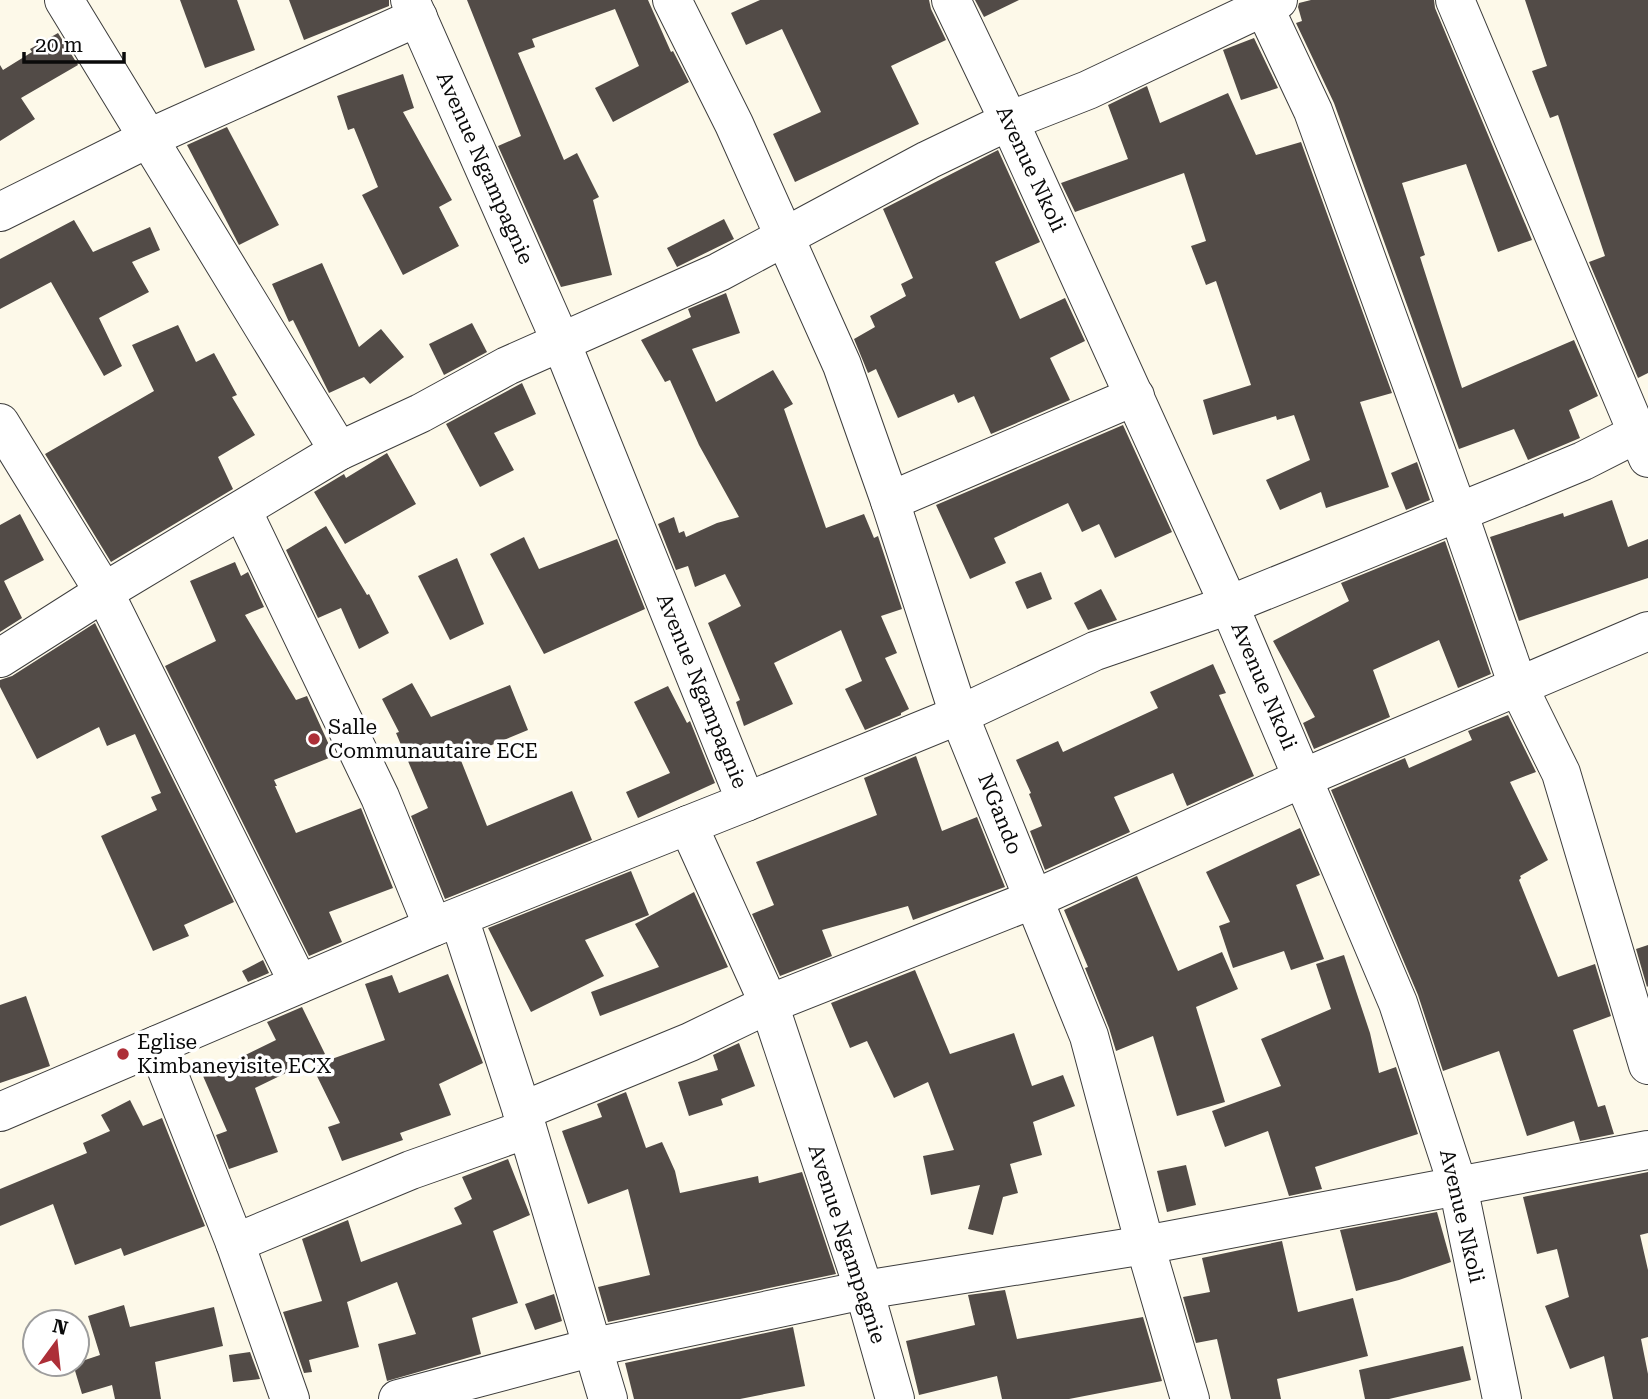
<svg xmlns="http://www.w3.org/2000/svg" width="1648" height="1399" viewBox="0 0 1648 1399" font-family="'Roboto Serif',serif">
	<rect width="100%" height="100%" fill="#fdf9e9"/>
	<!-- building -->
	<g fill="#524b47">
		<path d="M180,0H237L255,50L205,68Z"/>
		<path d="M289,0H389V6L304,40Z"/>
		<path d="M467,0H648L671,52L673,51L689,82L613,122L595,88L639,66L615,9L532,39L535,47L518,53L564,160L577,153L599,197L593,200L612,275L561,287L498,146L521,136Z"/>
		<path d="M760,0H929L931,9L946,40L891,66L919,124L795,182L773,134L821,112L782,29L746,45L731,13Z"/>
		<path d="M975,0H1019L984,17Z"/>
		<path d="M1311,0H1434L1435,8L1532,240L1498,252L1466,164L1402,183L1425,255L1420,257L1462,388L1574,340L1598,396L1569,410L1580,438L1528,460L1514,429L1459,449L1334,103L1296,23L1302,21L1298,7L1299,3Z"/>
		<path d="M1525,0H1648V373L1638,378L1589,262L1605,256L1558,115L1550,118L1532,71L1547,66Z"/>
		<path d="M58,33L78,65L21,98L35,119L0,141V65L3,70L32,52L30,49Z"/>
		<path d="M1254,38L1278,88L1241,100L1223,50Z"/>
		<path d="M403,74L414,108L403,112L452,200L439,207L459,246L403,275L362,195L378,187L354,128L348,130L337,96Z"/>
		<path d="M1147,86L1160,123L1228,93L1256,155L1301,142L1392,393L1360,402L1389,487L1326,508L1321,492L1280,510L1266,480L1310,460L1294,415L1277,420L1276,416L1213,435L1203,400L1251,385L1216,281L1206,285L1191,246L1206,241L1184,173L1075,212L1061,183L1128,159L1108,105Z"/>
		<path d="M227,127L279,225L239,245L187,145Z"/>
		<path d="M998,150L1040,242L995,262L1020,319L1065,298L1085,341L1050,358L1070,400L991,434L974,396L958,403L954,394L898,418L876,369L868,373L854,339L875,327L870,316L906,296L901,284L913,278L883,209Z"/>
		<path d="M724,219L734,239L677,267L667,248Z"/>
		<path d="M74,220L93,252L150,227L160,250L132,262L149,292L99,318L122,366L104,376L51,282L0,309V259Z"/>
		<path d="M322,263L359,347L381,329L404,357L370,384L364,377L329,393L293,320L289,322L272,284Z"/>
		<path d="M726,293L740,333L692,349L716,402L773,370L793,404L784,409L826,528L864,514L874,538L878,536L902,609L881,616L897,653L885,658L909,709L901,713V715L865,730L845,689L862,681L841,630L774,663L793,704L744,726L736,702L740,700L708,623L741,606L725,574L695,587L688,566L676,570L658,524L674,517L679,533L684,531L686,537L717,523L739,517L699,445L670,380L665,382L641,340L691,317L688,309Z"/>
		<path d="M472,323L487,352L444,375L429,344Z"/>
		<path d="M178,325L196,362L214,353L237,395L232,397L255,435L218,457L233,489L111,562L45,454L154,391L132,345Z"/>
		<path d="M522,383L536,414L494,433L514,470L480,487L446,424Z"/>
		<path d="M1123,425L1172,532L1115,558L1099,524L1082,532L1068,503L994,538L1006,563L970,579L936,505Z"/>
		<path d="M387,453L416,504L345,544L314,492L344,474L346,478Z"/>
		<path d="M1417,462L1430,500L1406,510L1391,473Z"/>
		<path d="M1612,500L1628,547L1648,539V578L1519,621L1490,537L1563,513L1564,517Z"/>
		<path d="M20,514L44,560L4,581L22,618L0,632V525Z"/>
		<path d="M326,526L367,595L369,594L389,633L359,649L341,608L318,618L286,550Z"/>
		<path d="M524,537L539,569L617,539L645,609L544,654L490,554Z"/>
		<path d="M1445,541L1491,674L1458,688L1439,640L1373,670L1390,717L1314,749L1303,723L1315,717L1273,641L1349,601L1341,583Z"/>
		<path d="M457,558L484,624L450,640L418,576Z"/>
		<path d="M235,562L241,576L248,572L264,607L245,615L296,700L307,696L334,756L274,780L277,786H275L296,833L361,808L393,888L329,912L342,942L309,956L165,666L216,641L190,581Z"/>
		<path d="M1041,572L1052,599L1027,609L1015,582Z"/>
		<path d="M1101,589L1117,620L1088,630L1074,603Z"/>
		<path d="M95,623L234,902L184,925L189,936L153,951L101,836L157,810L151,797L161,793L135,734L107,746L99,727L37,759L0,687V680L12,676Z"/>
		<path d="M1213,664L1226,693L1219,695L1254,776L1187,806L1173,773L1114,797L1130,832L1045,870L1030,831L1042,826L1029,794L1031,793L1016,760L1058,741L1063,752L1158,708L1150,692Z"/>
		<path d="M412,683L431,717L510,685L528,730L460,758L487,826L572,791L592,840L445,899L411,816L428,808L396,733L399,732L382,699Z"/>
		<path d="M668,686L687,723L690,721L715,783L638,818L626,792L670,773L634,702Z"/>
		<path d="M1508,715L1536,772L1510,782L1548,860L1520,876L1521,878L1519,880L1558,977L1595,964L1611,1016L1573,1030L1598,1107L1605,1105L1614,1134L1580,1141L1574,1121L1527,1136L1499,1051L1443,1071L1418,995L1331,790L1405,758L1409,768L1472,740L1468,731Z"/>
		<path d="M916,756L942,831L977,817L1005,887L913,920L908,906L822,930L832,956L780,976L752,914L774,905L756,862L877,815L864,778Z"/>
		<path d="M1300,828L1320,875L1296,885L1324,959L1291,970L1284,951L1233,968L1219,926L1230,922L1206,872Z"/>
		<path d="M631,871L649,915L585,940L604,976L531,1012L488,928Z"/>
		<path d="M1137,876L1178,971L1222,952L1238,989L1196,1007L1225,1102L1177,1116L1153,1036L1116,1051L1109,1028L1085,968L1088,967L1064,910Z"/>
		<path d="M694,892L728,967L600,1016L591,992L659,967L635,924Z"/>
		<path d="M1648,945V986L1647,987L1636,949Z"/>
		<path d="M1344,955L1370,1033L1379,1073L1396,1067L1418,1134L1315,1167L1322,1189L1289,1196L1268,1131L1225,1147L1212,1111L1281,1086L1261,1039L1331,1009L1316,964Z"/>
		<path d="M263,960L269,973L248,982L242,971Z"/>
		<path d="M915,970L950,1054L1014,1033L1032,1086L1063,1075L1075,1106L1033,1122L1042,1155L1010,1164L1018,1193L1003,1197L993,1235L968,1229L980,1185L931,1195L923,1156L954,1150L928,1082L894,1098L867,1041L850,1048L831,1003Z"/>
		<path d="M448,974L483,1063L439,1084L451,1115L400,1133L403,1140L342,1161L328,1127L340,1123L312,1066L385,1040L365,984L392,975L399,993Z"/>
		<path d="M26,996L50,1066L0,1083V1005Z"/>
		<path d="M302,1007L325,1054L255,1088L278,1152L229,1169L216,1135L227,1131L203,1076L276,1040L267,1022Z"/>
		<path d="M739,1043L755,1086L721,1099L723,1105L689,1116L678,1082L718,1070L713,1055Z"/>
		<path d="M626,1092L646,1148L662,1142L675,1171L680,1193L758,1176L759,1183L802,1172L836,1274L608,1322L598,1287L650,1275L628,1189L588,1204L562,1131L602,1117L597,1104Z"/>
		<path d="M130,1100L143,1126L162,1118L205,1226L124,1256L121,1248L75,1265L53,1204L0,1226V1189L87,1153L83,1143L110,1131L101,1115Z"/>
		<path d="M508,1159L530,1215L493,1231L518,1303L472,1318L481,1354L387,1381L378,1344L416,1334L397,1282L347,1302L359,1347L309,1360L312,1372L304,1373L283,1312L322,1301L302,1239L348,1220L361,1262L462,1224L454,1208L472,1199L462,1177Z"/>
		<path d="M1186,1165L1196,1205L1167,1212L1157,1171Z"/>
		<path d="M1648,1172V1233L1640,1235L1648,1270V1337L1641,1339L1648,1374V1399H1613L1604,1356L1570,1369L1545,1306L1569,1297L1557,1249L1537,1254L1523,1197Z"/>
		<path d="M1437,1212L1451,1262L1399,1280L1356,1291L1340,1230Z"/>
		<path d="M1282,1241L1298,1312L1353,1298L1368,1356L1277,1379L1281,1399H1231L1217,1339L1196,1343L1183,1297L1210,1292L1202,1258Z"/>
		<path d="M1005,1290L1017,1339L1143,1317L1162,1381L1069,1399H1002L997,1376L919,1395L906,1341L975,1325L968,1295Z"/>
		<path d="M554,1294L562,1321L535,1330L525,1304Z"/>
		<path d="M124,1305L130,1327L214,1307L223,1346L155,1362L161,1399H115L112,1385L82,1394L73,1364L100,1355L88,1316Z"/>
		<path d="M793,1327L805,1386L740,1399H634L625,1363Z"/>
		<path d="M1463,1346L1471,1380L1389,1399H1365L1359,1370Z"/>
		<path d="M250,1352L260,1379L233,1382L229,1355Z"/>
	</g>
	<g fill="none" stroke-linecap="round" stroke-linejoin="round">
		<defs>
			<g id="minor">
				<path d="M64,0L339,451"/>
				<path d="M410,0L561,342L746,802L688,825L769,1004L864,1290L895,1399"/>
				<path d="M672,0L734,124L842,365L890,501L959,715L1089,1036L1145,1245L1190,1399"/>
				<path d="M951,0L1009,121L1229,605L1398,1003L1458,1186L1502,1399"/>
				<path d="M1455,0L1648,458"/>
				<path d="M1264,7L1313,111L1458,512L1518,686L1561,773L1648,1065"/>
				<path d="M0,212L149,138L418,17"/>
				<path d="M0,423L104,592L299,984"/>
				<path d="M890,501L1135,396"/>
				<path d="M242,510L380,797L433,927"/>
				<path d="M0,658L104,592L339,451L421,413L507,366L719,272L928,160L1009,121L1088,90L1278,0"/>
				<path d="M746,802L959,715L1095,651L1229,605L1523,486L1583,461L1648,428"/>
				<path d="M459,918L522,1111L608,1399"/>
				<path d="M157,1045L235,1243L290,1399"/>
				<path d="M522,1111L690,1042L769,1004L1034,899L1303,778L1648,631"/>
				<path d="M0,1112L433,927L688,825"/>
				<path d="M235,1243L411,1170L527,1129"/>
				<path d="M398,1399L594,1347L864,1290L1145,1245L1648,1150"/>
			</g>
		</defs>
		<!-- minor casing -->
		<use href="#minor" stroke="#3d3d3d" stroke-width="40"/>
		<!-- minor -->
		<use href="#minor" stroke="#fff" stroke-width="38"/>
	</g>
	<!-- markers -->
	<g fill="#ad2f38" stroke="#fff" stroke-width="2.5">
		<circle cx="314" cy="739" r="7"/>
		<circle cx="123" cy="1054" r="7"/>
	</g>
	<g text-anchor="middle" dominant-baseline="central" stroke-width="7" stroke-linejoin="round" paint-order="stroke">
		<!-- street labels -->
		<g font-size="21" fill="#0a0a0a" stroke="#fff">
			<text transform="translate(485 168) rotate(66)">Avenue Ngampagnie</text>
			<text transform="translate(1031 169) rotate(65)">Avenue Nkoli</text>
			<text transform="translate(1264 686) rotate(67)">Avenue Nkoli</text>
			<text transform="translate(702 691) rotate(68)">Avenue Ngampagnie</text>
			<text transform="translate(1000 814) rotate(68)">NGando</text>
			<text transform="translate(1462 1216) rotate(77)">Avenue Nkoli</text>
			<text transform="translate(847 1244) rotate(72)">Avenue Ngampagnie</text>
		</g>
		<!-- poi labels -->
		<g font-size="21" fill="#0a0a0a" stroke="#fff" text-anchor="start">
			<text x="328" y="727">Salle<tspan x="328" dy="24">Communautaire ECE</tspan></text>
			<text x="137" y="1042">Eglise<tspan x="137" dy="24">Kimbaneyisite ECX</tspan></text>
		</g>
	</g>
	<!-- north arrow -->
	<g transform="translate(56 1343) rotate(15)"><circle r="33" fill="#ffffff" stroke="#9d9d9d" stroke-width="2"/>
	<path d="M0-5L12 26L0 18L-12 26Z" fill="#ad2f38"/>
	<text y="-10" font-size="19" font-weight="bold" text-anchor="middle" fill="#0a0a0a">N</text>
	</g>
	<!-- scale -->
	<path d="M24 52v10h100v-10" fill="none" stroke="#0a0a0a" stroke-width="3.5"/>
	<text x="35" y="52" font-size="21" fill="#0a0a0a" stroke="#ffffff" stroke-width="5" paint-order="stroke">20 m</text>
</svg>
